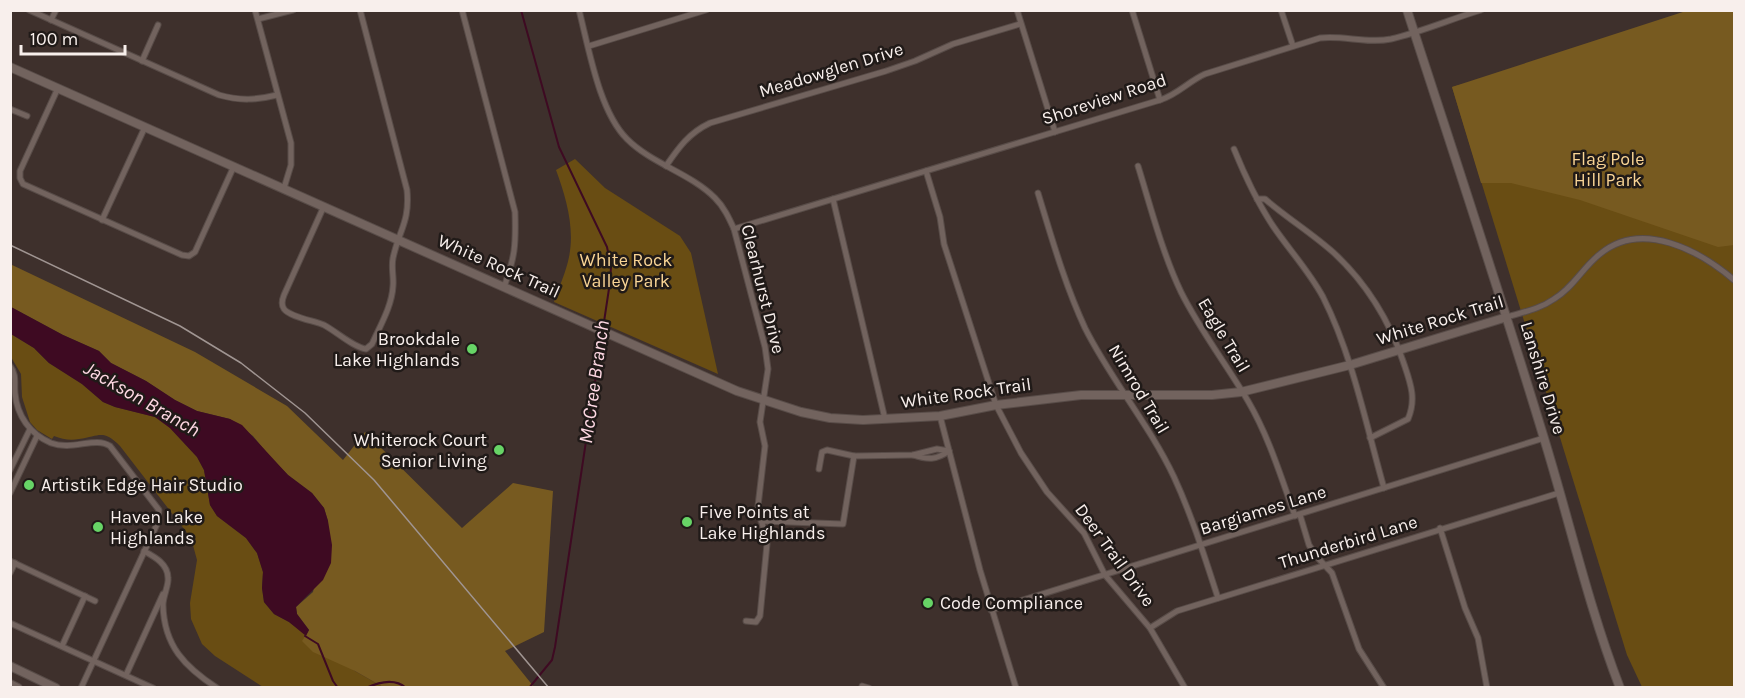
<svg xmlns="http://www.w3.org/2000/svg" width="1745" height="698" viewBox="0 0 1745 698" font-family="Karla,sans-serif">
	<rect width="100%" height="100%" fill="#3e302c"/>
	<!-- green -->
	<g fill="#694d13">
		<path d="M1734,11V687H1642L1627,655L1452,87Z"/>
		<path d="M575,159L605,188L680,236L691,253L718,374L554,302C559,287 566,272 569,257C575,228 566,197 556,170Z"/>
		<path d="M11,334L34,348L49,363L82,384L103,402L115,407L155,417L170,428L197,457L204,470L210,505L217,516L246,538L257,553L263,572L262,588L264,602L274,614L289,622L355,671L383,687H263L215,656L202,644L191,619L190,603L197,560L191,538L120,446C103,429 100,436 79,439C70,441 62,439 54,436L52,439L37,430L30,422L22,397L21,374L11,357Z"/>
	</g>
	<!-- forest -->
	<g fill="#775a20">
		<path d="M1689,10L1734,11V245L1718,247L1580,200L1511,183H1481L1452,87Z"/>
		<path d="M10,264L195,352L287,406L343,460L365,432L462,528L513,483L553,491L544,632L505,651L534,687H383L355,671L313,652L302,641L309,630L297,614L296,607L313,592L328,521L324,508L312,493L288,475L271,458L253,436L230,419L197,411L175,400L146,381L111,363L99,351L63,335L11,307Z"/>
	</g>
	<!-- water -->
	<path fill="#3e0a22" d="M11,307L63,335L99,351L111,363L146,381L175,400L197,411L230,419L242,425L288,475L312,493L324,508L328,521L332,545L331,563L323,580L296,607L297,614L309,630L306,636L289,622L274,614L264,602L262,588L263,572L257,553L246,538L217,516L210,505L204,470L197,457L170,428L155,417L115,407L103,402L82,384L49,363L34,348L11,334Z"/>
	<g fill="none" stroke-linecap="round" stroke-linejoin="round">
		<!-- stream -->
		<g stroke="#3e0a22" stroke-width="2">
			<path d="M521,10L559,147L607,247L611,267L610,282L555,647L552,660L529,688"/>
			<path d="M305,636L318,644L333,681L338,688"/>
			<path d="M366,688C379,682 395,678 406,688"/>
		</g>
		<defs>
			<g id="street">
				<path d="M29,10L219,95C240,101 257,100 277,95"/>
				<path d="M255,10L291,143V165L284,188"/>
				<path d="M462,10L515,212C516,245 515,257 504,287"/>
				<path d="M579,10C589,49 599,111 627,139C652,164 690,173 715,198C724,207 729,218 734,229L765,347L768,369L760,422L765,446L758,506L767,544L760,616L756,622L746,621"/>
				<path d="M1017,10L1055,132"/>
				<path d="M1132,10L1160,100"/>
				<path d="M1281,10L1293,46"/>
				<path d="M258,19L293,10"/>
				<path d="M51,20L56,10"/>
				<path d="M589,46L706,10"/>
				<path d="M142,61L158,25"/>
				<path d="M58,88L20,171V178L23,184L182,255L189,256L195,252L234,166"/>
				<path d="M10,109L27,116"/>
				<path d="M1234,149C1245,176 1257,202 1273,226C1290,251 1309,271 1323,297C1353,357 1366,425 1384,488"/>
				<path d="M666,166C679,147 689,133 710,123L886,71L915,61L953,44L1020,24"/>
				<path d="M1138,166C1151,208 1162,252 1181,292C1200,330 1226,364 1248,401C1269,437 1281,477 1295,516"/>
				<path d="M926,171L940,217L944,244L996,405L1021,453L1047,492L1084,533L1105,575L1150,628L1185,688"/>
				<path d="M1038,193C1052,239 1065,285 1085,328C1111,380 1149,424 1174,477C1192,516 1205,558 1218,598"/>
				<path d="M833,199L885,419"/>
				<path d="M1257,199H1265C1287,218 1313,234 1334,253C1366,283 1389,320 1403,361C1410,382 1417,398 1408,419L1370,438"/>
				<path d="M324,206L284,295C282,300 281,305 284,309C290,317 315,321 324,325C337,332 353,347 366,349L372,344C380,326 392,306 393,286C394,277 391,268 393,258C399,230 410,222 407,190L360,10"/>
				<path d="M102,220L145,127"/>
				<path d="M734,229L1160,100C1177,95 1189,81 1205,74L1320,38C1343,35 1367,44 1391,39C1421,32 1451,19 1481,10"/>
				<path d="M1507,317C1523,312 1540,309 1554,299C1573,288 1583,267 1600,254C1642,219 1700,251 1734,280"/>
				<path d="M10,366C17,375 14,383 15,393C17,416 30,434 51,443C73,451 95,436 110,446L159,510L158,522L81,688"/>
				<path d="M940,416L980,570L1016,688"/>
				<path d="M913,455C928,460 936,460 949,451"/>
				<path d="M819,469L822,452L827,450L854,456"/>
				<path d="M10,470L30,429"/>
				<path d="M10,493L37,436"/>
				<path d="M1300,515L1309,545L1317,557L1332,573L1359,649L1384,688"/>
				<path d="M761,521L843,524L854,456L913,455L937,449L949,451"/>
				<path d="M1440,528L1465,608L1478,638L1487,688"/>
				<path d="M144,551C155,557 168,564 168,578C169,585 163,596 163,605C164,646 185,667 217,688"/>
				<path d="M10,561L95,601"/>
				<path d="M10,573L15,563"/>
				<path d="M991,610L1544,438"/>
				<path d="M10,623L153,688"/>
				<path d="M1150,628L1177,611L1559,493"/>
				<path d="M62,646L85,596"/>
				<path d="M126,675L163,594"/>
				<path d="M862,686L869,688"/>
			</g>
			<g id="secondary">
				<path d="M1407,10C1453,152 1500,293 1543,435C1569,519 1588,605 1620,688"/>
				<path d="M10,67L737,391L801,412L830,418L863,420L940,416L996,405L1081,395H1212L1241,392L1350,365L1507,317"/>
				<path d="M10,666L56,688"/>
				<path d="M10,684L18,688"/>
			</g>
		</defs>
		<!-- street casing -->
		<use href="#street" stroke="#584c48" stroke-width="7"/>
		<!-- secondary casing -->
		<use href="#secondary" stroke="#584c48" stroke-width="10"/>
		<!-- street -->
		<use href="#street" stroke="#72635e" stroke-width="5"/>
		<!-- secondary -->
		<use href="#secondary" stroke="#72635e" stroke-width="8"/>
		<!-- tram -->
		<path stroke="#a09592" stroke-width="1.5" d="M10,245L180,326L241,363L305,413L374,480L549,688"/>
	</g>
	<!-- markers -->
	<g fill="#67d466" stroke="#201a18" stroke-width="2">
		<circle cx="472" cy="349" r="6"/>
		<circle cx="499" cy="450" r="6"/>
		<circle cx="29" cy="485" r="6"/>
		<circle cx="687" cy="522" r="6"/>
		<circle cx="98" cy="527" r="6"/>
		<circle cx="928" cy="603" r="6"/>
	</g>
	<g text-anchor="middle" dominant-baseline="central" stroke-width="5" stroke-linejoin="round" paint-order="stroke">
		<!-- street labels -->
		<g font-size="18" fill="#f8efec" stroke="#201a18">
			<text transform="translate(831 70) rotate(-17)">Meadowglen Drive</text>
			<text transform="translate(1104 99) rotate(-18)">Shoreview Road</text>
			<text transform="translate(499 266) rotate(24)">White Rock Trail</text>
			<text transform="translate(763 289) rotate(76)">Clearhurst Drive</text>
			<text transform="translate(1440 320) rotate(-17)">White Rock Trail</text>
			<text transform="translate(1224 335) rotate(59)">Eagle Trail</text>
			<text transform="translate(1543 378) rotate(73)">Lanshire Drive</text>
			<text transform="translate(1139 389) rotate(59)">Nimrod Trail</text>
			<text transform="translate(966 393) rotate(-8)">White Rock Trail</text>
			<text transform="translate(1263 510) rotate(-17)">Bargiames Lane</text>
			<text transform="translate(1348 542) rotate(-17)">Thunderbird Lane</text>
			<text transform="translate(1115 555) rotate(54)">Deer Trail Drive</text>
		</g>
		<!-- park labels -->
		<g font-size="18" fill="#fad595" stroke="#201a18">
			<text x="1608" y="159">Flag Pole<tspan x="1608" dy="21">Hill Park</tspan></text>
			<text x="626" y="260">White Rock<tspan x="626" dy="21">Valley Park</tspan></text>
		</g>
		<!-- poi labels -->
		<g font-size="18" fill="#f8efec" stroke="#201a18" text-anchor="start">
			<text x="460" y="339" text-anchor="end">Brookdale<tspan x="460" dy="21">Lake Highlands</tspan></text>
			<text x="487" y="440" text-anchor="end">Whiterock Court<tspan x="487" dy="21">Senior Living</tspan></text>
			<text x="41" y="485">Artistik Edge Hair Studio</text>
			<text x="699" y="512">Five Points at<tspan x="699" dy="21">Lake Highlands</tspan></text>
			<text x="110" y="517">Haven Lake<tspan x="110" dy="21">Highlands</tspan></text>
			<text x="940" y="603">Code Compliance</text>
		</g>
		<!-- water labels -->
		<g font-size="20" font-style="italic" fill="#fed8e3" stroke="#201a18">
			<text transform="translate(594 382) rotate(-82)">McCree Branch</text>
			<text transform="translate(142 399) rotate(30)">Jackson Branch</text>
		</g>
	</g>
	<!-- border -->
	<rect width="1745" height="698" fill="none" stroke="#f8efec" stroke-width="24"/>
	<!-- scale -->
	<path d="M21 45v9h104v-9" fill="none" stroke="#f8efec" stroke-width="3"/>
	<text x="30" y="45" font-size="18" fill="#f8efec" stroke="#201a18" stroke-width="4.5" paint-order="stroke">100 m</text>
</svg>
